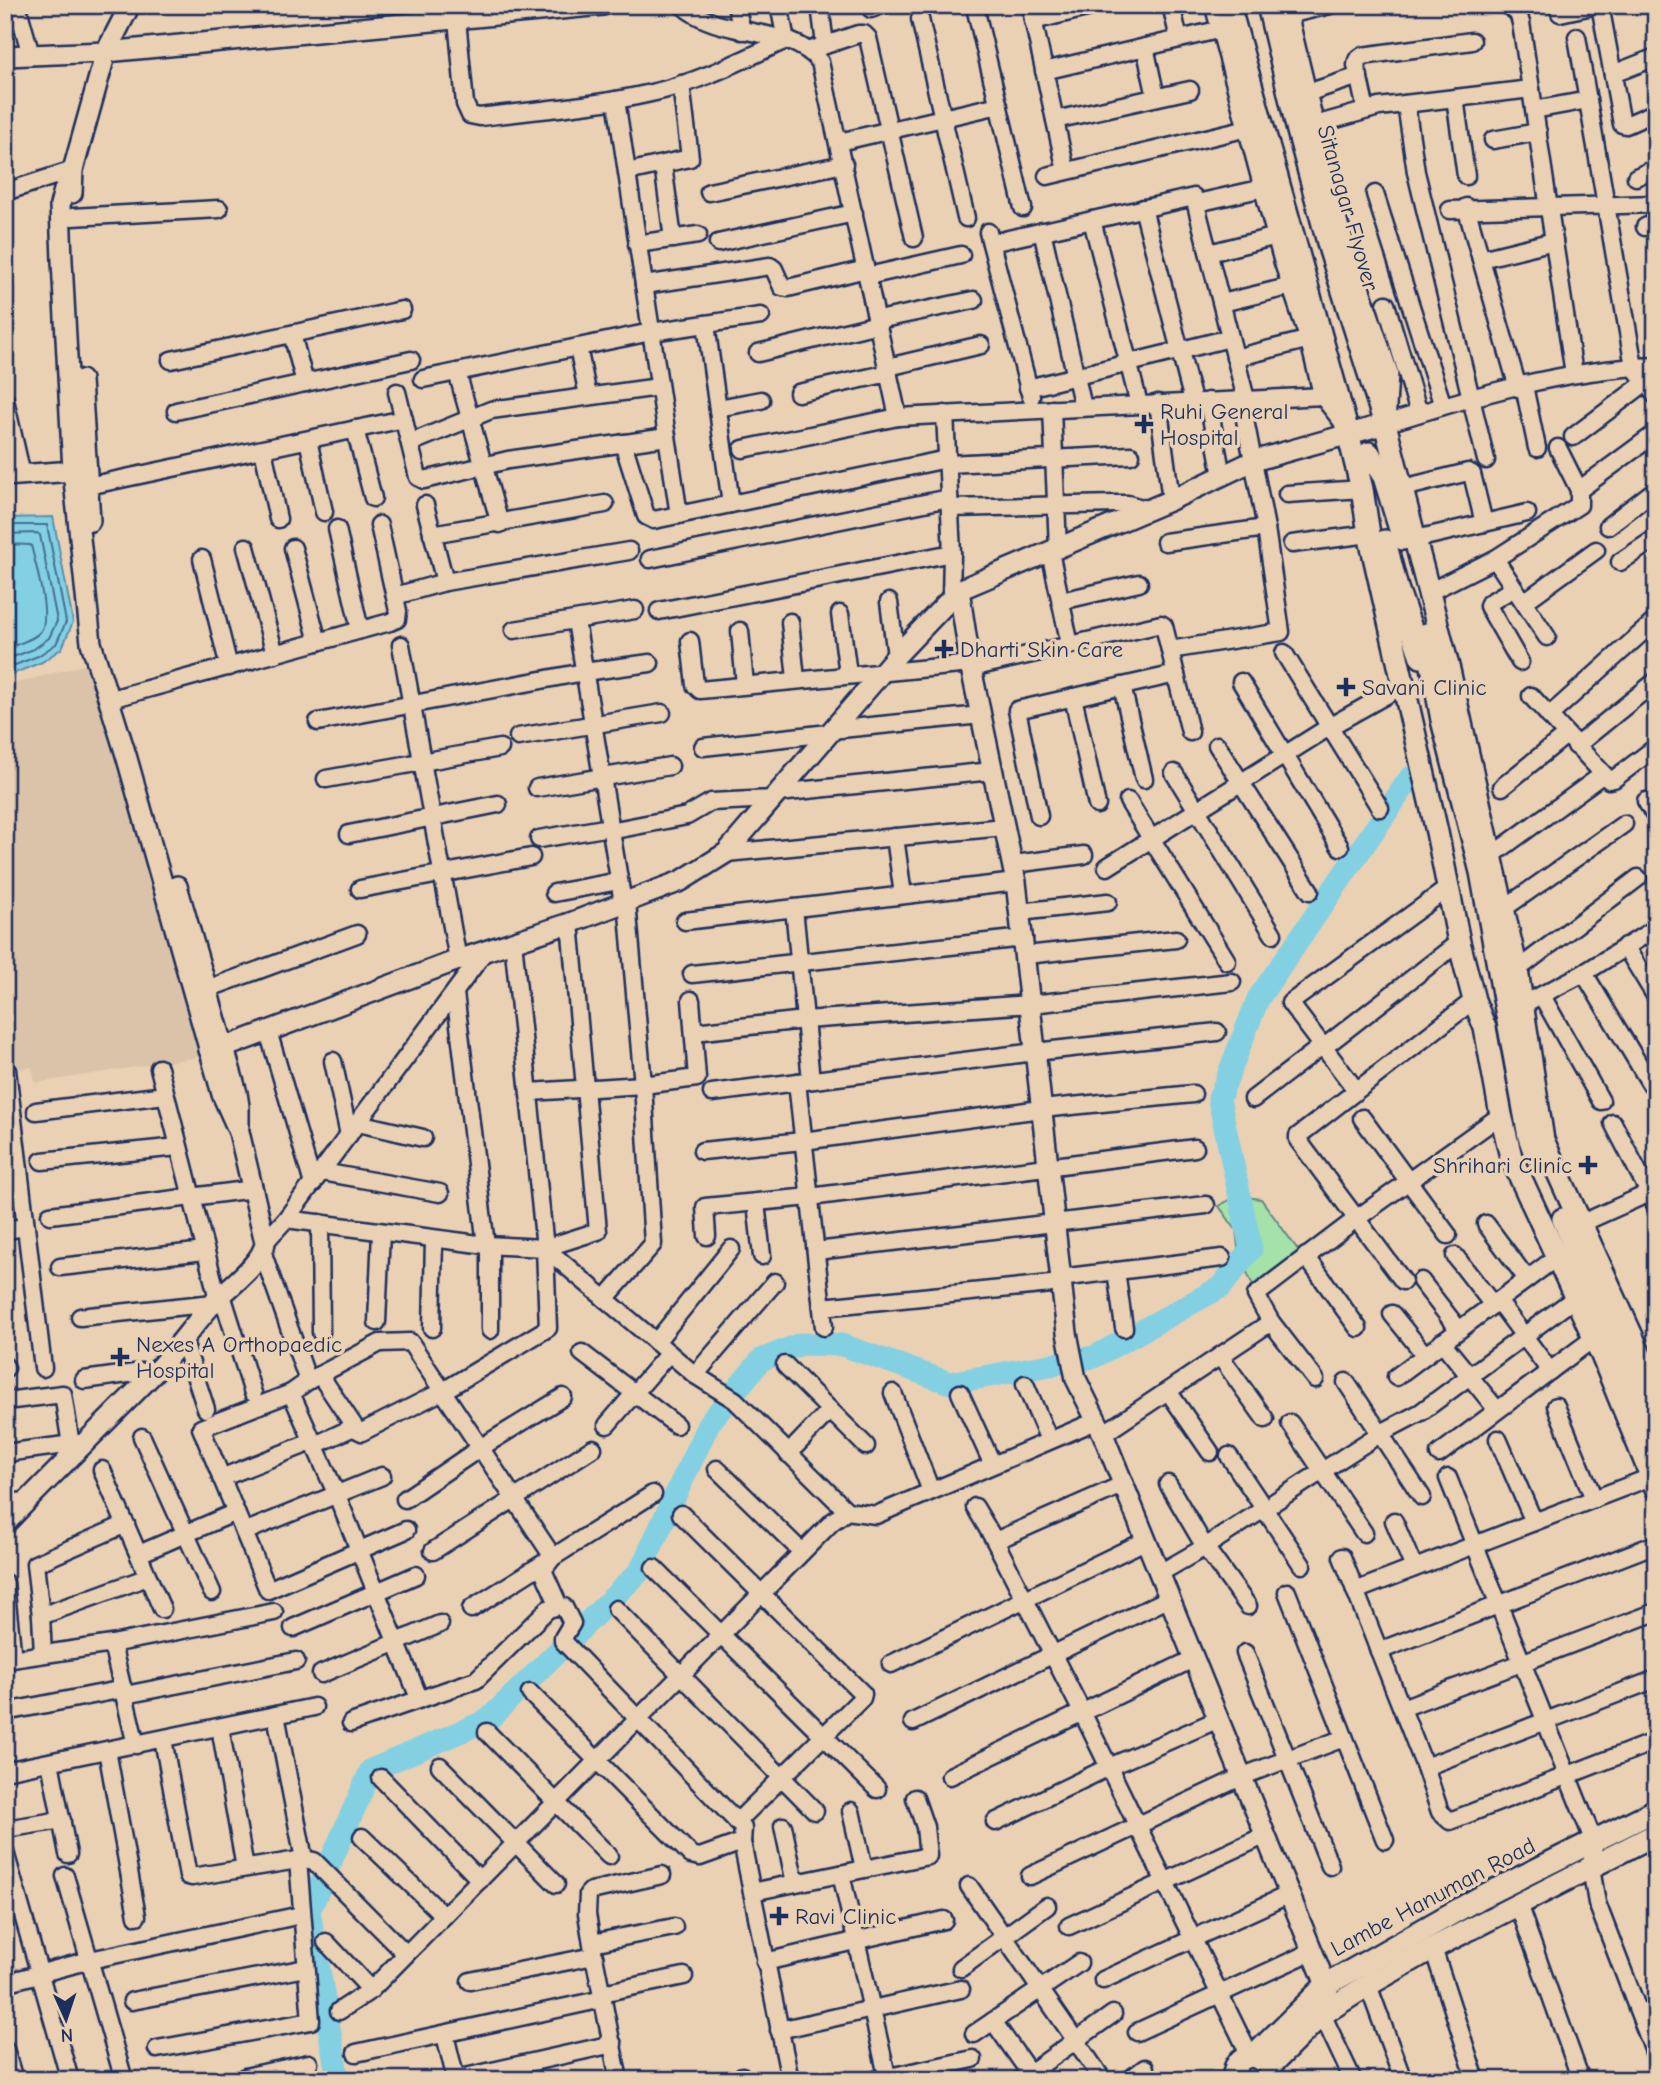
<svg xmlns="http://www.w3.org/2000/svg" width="1661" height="2085" viewBox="0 0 1661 2085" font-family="'Comic Neue',sans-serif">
	<rect width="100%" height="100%" fill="#ebd1b3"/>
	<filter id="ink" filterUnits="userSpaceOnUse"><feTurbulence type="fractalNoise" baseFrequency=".0143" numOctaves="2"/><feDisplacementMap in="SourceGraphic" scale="14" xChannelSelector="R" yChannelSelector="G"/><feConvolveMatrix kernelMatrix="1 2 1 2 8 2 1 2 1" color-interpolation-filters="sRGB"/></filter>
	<g filter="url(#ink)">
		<!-- built -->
		<path fill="#dac3a8" d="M87,664L205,1056L35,1083L32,1067L5,1071V686Z"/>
		<!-- green -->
		<path fill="#a4e2a9" stroke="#608884" stroke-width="2" d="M1236,1196L1261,1199L1301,1254L1255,1290L1239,1255L1236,1230L1219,1206Z"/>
		<!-- water -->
		<path fill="#84d0e3" stroke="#5a90ae" stroke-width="2" d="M53,517L73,622L62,648L42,662L5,677V518Z"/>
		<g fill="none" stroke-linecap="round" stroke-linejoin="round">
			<!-- shore -->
			<g stroke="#456f93" stroke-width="2">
				<path d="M5,525H47L66,622L56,644L38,656L5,669"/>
				<path d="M5,534L37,533L40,535L57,621L49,638L34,649L5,660"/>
				<path d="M5,544L31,545C35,563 52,619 40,632C32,641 16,644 5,649"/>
			</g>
			<!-- river -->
			<path stroke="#84d0e3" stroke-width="23" d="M338,2080L309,1911L371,1770L488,1720L640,1571L709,1423L761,1360L801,1344L842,1345L950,1383L1094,1357L1221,1287L1251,1249L1219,1099L1258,999L1410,778"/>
			<defs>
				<g id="minor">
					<path d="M17,5L31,55"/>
					<path d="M682,5C722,41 789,23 820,62L898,417"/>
					<path d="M736,5L742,31"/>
					<path d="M820,5L825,45"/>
					<path d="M1030,5L1066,171"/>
					<path d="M1171,5L1179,39"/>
					<path d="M1507,5L1518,13L1521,23L1574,374"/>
					<path d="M1600,5L1622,124L1626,125L1656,112"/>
					<path d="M975,7L1023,208"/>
					<path d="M871,9L882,5"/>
					<path d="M1560,13L1597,5"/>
					<path d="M1288,15L1330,5"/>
					<path d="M457,19L465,104L470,115L480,117C537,110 595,106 651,93C698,83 742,60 786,40L779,5"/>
					<path d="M920,19L966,218"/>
					<path d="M1033,21L1099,5"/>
					<path d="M1577,37L1634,367L1656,396"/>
					<path d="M1145,47L1156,97"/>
					<path d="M811,50L858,34H864L868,38L914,238"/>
					<path d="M1044,71L1222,29"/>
					<path d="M1613,74L1656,57"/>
					<path d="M1307,93L1359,76"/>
					<path d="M1455,98L1466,176"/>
					<path d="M616,100L679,515"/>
					<path d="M1406,104L1416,172L1486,460"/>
					<path d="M1366,110L1356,65L1357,60L1362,56L1472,41"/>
					<path d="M1534,110L1588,100"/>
					<path d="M1055,120L1190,90"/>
					<path d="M1315,125L1379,107L1531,89"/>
					<path d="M1493,140L1538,132"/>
					<path d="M839,142L999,105"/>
					<path d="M663,165L673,239"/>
					<path d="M627,172L690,158L681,84"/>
					<path d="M1047,176L1248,128"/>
					<path d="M1636,177L1656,168"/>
					<path d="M5,192L73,170"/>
					<path d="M709,192L844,164"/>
					<path d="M1375,194L1443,406"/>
					<path d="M1197,203L1264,188"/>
					<path d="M1466,207L1518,388"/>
					<path d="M1143,208L1193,401"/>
					<path d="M1450,210L1656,204"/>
					<path d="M72,217L219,209"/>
					<path d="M1092,220L1139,404"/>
					<path d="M1645,227L1656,222"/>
					<path d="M1042,231L1083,407"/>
					<path d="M988,232L1031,397"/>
					<path d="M718,243L854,213"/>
					<path d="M991,243L1194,197L1246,399"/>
					<path d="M637,244L698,235"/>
					<path d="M1209,253L1277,236"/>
					<path d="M1481,259L1554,241"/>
					<path d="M868,276L961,255"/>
					<path d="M644,285L770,266L774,269L782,287L788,288L866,269"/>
					<path d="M1222,303L1292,286"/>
					<path d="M1386,304L1419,413"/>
					<path d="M878,320L974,300"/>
					<path d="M706,324L731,504"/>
					<path d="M292,334L305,383"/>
					<path d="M578,347L588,396"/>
					<path d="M758,353L878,324"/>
					<path d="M1235,358L1310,339"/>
					<path d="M171,360L402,310"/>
					<path d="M888,367L981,345"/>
					<path d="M457,372L500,524"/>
					<path d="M423,379L651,332L761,316"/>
					<path d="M1524,386L1537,448"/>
					<path d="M1028,388L1230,338"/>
					<path d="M397,392L418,477L424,480L508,460L667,437"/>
					<path d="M798,393L889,373"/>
					<path d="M5,400L22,475"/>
					<path d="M1208,401L1222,476"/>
					<path d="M1158,403L1171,500"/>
					<path d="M718,408L761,400"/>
					<path d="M1052,409L1058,548"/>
					<path d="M176,411L411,360"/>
					<path d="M945,414L952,553L951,598"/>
					<path d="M1385,424C1473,396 1564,369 1656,366"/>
					<path d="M355,429L373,498"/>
					<path d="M1573,437L1646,382"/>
					<path d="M308,440L324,512"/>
					<path d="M410,443L491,410L659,387"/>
					<path d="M623,443L646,516L654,520L947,459"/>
					<path d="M743,449L898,417L1324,396"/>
					<path d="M263,450L278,519"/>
					<path d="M947,464L1131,455"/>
					<path d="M88,486L404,419"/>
					<path d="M1403,488L1468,472L1472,474L1484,523"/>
					<path d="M1579,490L1656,433"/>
					<path d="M1287,494L1362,489"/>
					<path d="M425,505L445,582"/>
					<path d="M950,508L1116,504H1128L1149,510"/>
					<path d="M1608,526L1656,489"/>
					<path d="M337,529L360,630"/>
					<path d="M432,534L605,504"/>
					<path d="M1416,539L1527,513"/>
					<path d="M1165,542L1266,528"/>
					<path d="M1292,544L1369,534"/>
					<path d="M246,547L275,654"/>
					<path d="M293,548L318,642"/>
					<path d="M1050,552L1070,645"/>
					<path d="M202,559L229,667"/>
					<path d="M650,559L949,498"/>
					<path d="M1495,559L1547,637"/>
					<path d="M1620,562L1656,538"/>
					<path d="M1514,588L1489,603L1488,606L1520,662"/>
					<path d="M1429,592L1495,559L1579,505V490L1558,448"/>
					<path d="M395,596L445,582L629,551"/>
					<path d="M1061,601L1139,583"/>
					<path d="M889,602L896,656"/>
					<path d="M1524,602L1596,550"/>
					<path d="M659,611L952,553"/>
					<path d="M840,614L848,674"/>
					<path d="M576,621L623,903"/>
					<path d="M790,622L796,679"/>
					<path d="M514,630L635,610"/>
					<path d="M740,631L745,685"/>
					<path d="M690,641L695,685L700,690L971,664"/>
					<path d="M401,645L458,960"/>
					<path d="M1170,650L1281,632L1266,528L1241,399"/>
					<path d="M1284,653L1380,808"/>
					<path d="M971,668L1161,624L1164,626L1190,732"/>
					<path d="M1241,682L1340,847"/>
					<path d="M1122,686L1144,779"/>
					<path d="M1531,696L1609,780L1614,779L1656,747"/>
					<path d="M118,697L390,622L397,619L398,611L379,525"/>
					<path d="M1073,697L1097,805"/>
					<path d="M1549,716L1656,620"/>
					<path d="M318,722L584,672L650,663"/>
					<path d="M831,730L981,715"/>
					<path d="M518,737L662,713"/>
					<path d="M1217,745L1310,891"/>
					<path d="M1576,746L1656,681"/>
					<path d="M703,747L829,733"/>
					<path d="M1174,773L1273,934"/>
					<path d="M326,779L500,748"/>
					<path d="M1502,787L1566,735"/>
					<path d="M537,788L670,766"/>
					<path d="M778,793L992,771"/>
					<path d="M1128,801L1227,961"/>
					<path d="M1646,801L1656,818"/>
					<path d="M1039,816L1017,710L1176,674"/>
					<path d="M610,831L687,816L711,802L773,799"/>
					<path d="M349,834L498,804"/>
					<path d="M895,837L903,895"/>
					<path d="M539,839L610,827"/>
					<path d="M726,853L1004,827"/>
					<path d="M1491,856L1602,775"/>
					<path d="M1014,864L1084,855"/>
					<path d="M1107,867L1329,727L1404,685"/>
					<path d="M360,889L531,857"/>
					<path d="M554,893L619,881"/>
					<path d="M794,908L811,1080"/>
					<path d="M1503,909L1624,824"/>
					<path d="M1020,912L1108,902"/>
					<path d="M685,921L1016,882"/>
					<path d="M1625,946L1656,997"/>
					<path d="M1026,955L1176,939"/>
					<path d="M1517,970L1638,878"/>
					<path d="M1584,973L1650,1083"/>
					<path d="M692,974L1024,938"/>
					<path d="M207,989L357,934"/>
					<path d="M455,993L486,1245"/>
					<path d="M1542,996L1601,1101"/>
					<path d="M1524,1004L1584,973L1656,928"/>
					<path d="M268,1031L313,1184"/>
					<path d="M694,1032L805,1020L1031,1004L1232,982"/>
					<path d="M1324,1047L1459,942"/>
					<path d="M333,1061L349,1135"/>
					<path d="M159,1068L218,1299"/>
					<path d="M7,1070L43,1368"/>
					<path d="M797,1082L824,1327"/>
					<path d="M1356,1090L1290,1003L1448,888"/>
					<path d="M530,1092L643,1085L697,1078L691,1000"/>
					<path d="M712,1093L1035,1052L1217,1032"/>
					<path d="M1253,1099L1323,1045"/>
					<path d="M36,1111L165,1095"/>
					<path d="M1362,1118L1448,1235"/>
					<path d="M358,1123L423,1138"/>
					<path d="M1613,1123L1656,1206"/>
					<path d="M702,1151L803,1141L1041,1109L1193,1094"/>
					<path d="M42,1161L178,1147"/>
					<path d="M322,1172L440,1193"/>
					<path d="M756,1203L762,1256"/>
					<path d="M50,1215L254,1189"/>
					<path d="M286,1219L486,1245L545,1248L695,1375L735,1400L847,1511"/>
					<path d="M320,1223L321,1333"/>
					<path d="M1486,1224L1527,1279"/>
					<path d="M1580,1224L1656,1190"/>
					<path d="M5,1230L26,1227"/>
					<path d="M707,1236L705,1207L810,1197L1195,1148"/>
					<path d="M265,1242L286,1219L485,951"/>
					<path d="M545,1248L598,1231L570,923"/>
					<path d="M262,1251L308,1381"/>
					<path d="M816,1251L1206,1205"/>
					<path d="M1306,1256L1358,1328"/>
					<path d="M1455,1256L1493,1305"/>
					<path d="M60,1267L205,1251"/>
					<path d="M1116,1271L1124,1328"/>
					<path d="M1060,1278L1222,1258"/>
					<path d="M1403,1281L1298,1140V1136L1474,1000"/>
					<path d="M1421,1281L1459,1330"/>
					<path d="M222,1295L253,1393"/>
					<path d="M605,1299L653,1244L643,1085L627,902"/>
					<path d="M1498,1301L1550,1371"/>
					<path d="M822,1307L1061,1283"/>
					<path d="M1392,1314L1425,1355"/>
					<path d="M80,1317L214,1303"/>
					<path d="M377,1322L381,1232"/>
					<path d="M432,1328L434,1239"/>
					<path d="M490,1330V1246"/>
					<path d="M183,1339L206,1409"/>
					<path d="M656,1342L731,1249"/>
					<path d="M1442,1342L1497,1410"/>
					<path d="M582,1353L676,1425"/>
					<path d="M1220,1356L1265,1419"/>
					<path d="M785,1365L866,1446"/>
					<path d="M5,1366L6,1368"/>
					<path d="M320,1375L356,1429L362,1432L443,1391L548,1328L545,1248L513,941"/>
					<path d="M695,1375L775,1282"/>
					<path d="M1396,1377L1557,1257"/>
					<path d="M1315,1379L1271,1322L1256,1295L1356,1219L1501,1115"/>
					<path d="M84,1380L157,1370"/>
					<path d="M1346,1382L1422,1497"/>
					<path d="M1025,1384L1049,1440"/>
					<path d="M1168,1391L1210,1452"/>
					<path d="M291,1393L336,1493L419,1698"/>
					<path d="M893,1393L931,1491"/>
					<path d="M960,1393L992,1463"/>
					<path d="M5,1401L63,1394L71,1445"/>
					<path d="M1556,1406L1594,1499"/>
					<path d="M1290,1423L1364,1533"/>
					<path d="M607,1425L669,1353"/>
					<path d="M1103,1434L1271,1322"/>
					<path d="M142,1437L212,1592"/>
					<path d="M1498,1439L1534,1522"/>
					<path d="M315,1445L354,1427"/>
					<path d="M5,1453L80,1443"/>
					<path d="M788,1454L830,1410"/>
					<path d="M1439,1454L1594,1338"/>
					<path d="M1229,1456L1302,1565"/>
					<path d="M717,1469L802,1552"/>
					<path d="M102,1470L162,1609"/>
					<path d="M221,1478L314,1441"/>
					<path d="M1448,1478L1594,1842L1591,1868L1597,1903L1656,2057"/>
					<path d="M1168,1484L1205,1547L1248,1606"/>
					<path d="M405,1499L480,1448L563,1397"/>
					<path d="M5,1503L27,1501"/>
					<path d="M975,1507L995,1541L1082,1712L1250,2056"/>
					<path d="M681,1514L863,1694L862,1698L737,1822"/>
					<path d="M1394,1521L1414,1568"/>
					<path d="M406,1530L268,1590L201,1428L291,1393L308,1381L380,1343L410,1342L553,1557L543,1570L559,1606"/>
					<path d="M244,1532L382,1476"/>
					<path d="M995,1541L1124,1484"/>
					<path d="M433,1551L593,1448"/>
					<path d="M139,1554L236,1512"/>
					<path d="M1342,1557L1425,1767L1440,1812L1450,1821L1656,1741"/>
					<path d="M654,1568L877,1789"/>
					<path d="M1160,1573L1205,1547L1381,1433L1421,1412L1575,1298"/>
					<path d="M5,1583L13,1659"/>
					<path d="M1355,1591L1651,1477"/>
					<path d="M1287,1592L1385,1840"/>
					<path d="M471,1609L653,1494"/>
					<path d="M616,1609L815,1811"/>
					<path d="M41,1616L148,1577"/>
					<path d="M293,1628L416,1575"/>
					<path d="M112,1644L136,1745"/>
					<path d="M1379,1651L1656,1544"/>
					<path d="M1245,1653L1330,1866"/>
					<path d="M43,1654L41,1616L35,1564L126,1524"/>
					<path d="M5,1660L112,1644L274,1612"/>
					<path d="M891,1664L1147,1540"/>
					<path d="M321,1674L440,1624"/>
					<path d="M530,1693L691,1855L700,1857L742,1842"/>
					<path d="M125,1695L296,1661"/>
					<path d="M1402,1708L1656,1612"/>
					<path d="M5,1712L124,1689"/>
					<path d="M276,1715L304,1859"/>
					<path d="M913,1722L1170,1598"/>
					<path d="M351,1723L476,1680L548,1609L559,1606L564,1607L572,1623L563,1638V1641L743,1828L742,1842L752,1892L790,2080"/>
					<path d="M220,1727L245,1868"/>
					<path d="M487,1732L609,1856"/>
					<path d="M163,1739L188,1876L192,1877L304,1859L314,1861L406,1954"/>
					<path d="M107,1750L137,1916"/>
					<path d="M50,1762L68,1854"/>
					<path d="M440,1766L556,1884"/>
					<path d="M1425,1767L1656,1679"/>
					<path d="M5,1771L314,1707"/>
					<path d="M950,1776L1193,1659"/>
					<path d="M381,1778L480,1880"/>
					<path d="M851,1811L864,1869"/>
					<path d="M995,1822L1109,1767L1219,1719"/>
					<path d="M783,1826L795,1883"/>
					<path d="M5,1829L62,1820"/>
					<path d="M362,1837L444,1916"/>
					<path d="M5,1852L70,2080"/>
					<path d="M841,1874L888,2080"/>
					<path d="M65,1876L124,2080"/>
					<path d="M1030,1876L1243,1776L1344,1738"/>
					<path d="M969,1886L1103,2080"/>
					<path d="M752,1892L928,1856L925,1827L915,1798"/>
					<path d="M1518,1904L1581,2080"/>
					<path d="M1069,1926L1266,1835"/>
					<path d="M326,1942L371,1990"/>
					<path d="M592,1943L674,1927"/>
					<path d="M1433,1948L1476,2080"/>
					<path d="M765,1962L944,1920"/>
					<path d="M961,1968L1047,1906"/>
					<path d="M1103,1980L1290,1894"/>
					<path d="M470,1981L594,1956"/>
					<path d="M5,1983L90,1960L301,1915"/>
					<path d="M1368,1985L1403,2080"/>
					<path d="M602,1993L684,1976"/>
					<path d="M132,2001L306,1968"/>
					<path d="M339,2011L371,1990L832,1522L847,1511L876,1515L1096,1421"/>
					<path d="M1322,2014L1353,2080"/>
					<path d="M993,2021L1034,2079"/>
					<path d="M779,2030L961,1989"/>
					<path d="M1137,2032L1313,1951"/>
					<path d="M974,2034L1079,1963"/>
					<path d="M445,2035L456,2080"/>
					<path d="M5,2049L14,2080"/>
					<path d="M157,2049L311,2021L298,1860"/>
					<path d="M356,2053L603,1999"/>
					<path d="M742,2076V2080"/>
					<path d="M243,2080L245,2077L309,2063"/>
					<path d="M452,2080L613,2044"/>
					<path d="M619,2080L594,1956L587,1914L588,1894L591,1891L662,1875"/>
					<path d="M875,2080L973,2059"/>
					<path d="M1020,2080L1113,2014"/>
					<path d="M1129,2080L1145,2068"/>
				</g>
				<g id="tertiary">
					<path d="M1215,5L1284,261L1310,339L1324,396L1343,420"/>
					<path d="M5,56L106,52L603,5"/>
					<path d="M72,193L73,170L106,52L130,5"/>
					<path d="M81,380L90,521"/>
					<path d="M5,476L73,471"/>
					<path d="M959,590L971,668L1016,882L1067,1333L1076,1379L1103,1434L1326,1985L1329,1999"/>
					<path d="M177,886L237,1093L239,1106V1127"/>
					<path d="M209,1050L223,1048L458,960L570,923L681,881L726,853L896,656L959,590L1171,500L1253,461L1385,424L1388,373L1338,225L1285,5"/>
					<path d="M5,1524C54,1472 106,1423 155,1372C176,1350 194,1324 214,1302C228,1288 264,1262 265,1242L239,1132L222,1094L126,755L91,643L73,471L62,261L60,205L64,190L72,181"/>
				</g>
				<g id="secondary">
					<path d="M1229,5L1348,433L1362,489L1369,534L1437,832L1459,942L1474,1000L1485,1028L1501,1115L1511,1157L1601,1353L1656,1488"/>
					<path d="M1268,5L1298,131L1330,250L1385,424L1449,670L1517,970L1543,1140L1632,1336L1656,1393"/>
					<path d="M1369,453L1384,477L1403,539"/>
					<path d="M1385,541L1397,588L1421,657"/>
					<path d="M1426,634L1442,720L1481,872L1529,1137L1534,1151"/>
					<path d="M1563,1219L1656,1440"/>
					<path d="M1254,2056L1326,1985L1479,1898L1656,1810"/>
					<path d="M1269,2067L1322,2014L1368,1985L1433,1948L1656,1834"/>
					<path d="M1235,2080C1232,2066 1240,2056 1254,2056L1265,2062"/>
				</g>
			</defs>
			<!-- minor casing -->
			<use href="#minor" stroke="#1b2f5e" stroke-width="21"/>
			<!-- tertiary casing -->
			<use href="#tertiary" stroke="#1b2f5e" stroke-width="24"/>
			<!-- secondary casing -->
			<use href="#secondary" stroke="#1b2f5e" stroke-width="26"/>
			<!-- minor -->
			<use href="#minor" stroke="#ebd1b3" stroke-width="16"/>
			<!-- tertiary -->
			<use href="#tertiary" stroke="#ebd1b3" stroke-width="19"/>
			<!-- secondary -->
			<use href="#secondary" stroke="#ebd1b3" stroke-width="21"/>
		</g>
	</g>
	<!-- markers -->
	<g fill="#1b2f5e" stroke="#ebd1b3" stroke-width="2.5">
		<path d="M1140.5 413.5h7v7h7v7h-7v7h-7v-7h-7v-7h7z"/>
		<path d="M940.5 638.5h7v7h7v7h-7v7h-7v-7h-7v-7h7z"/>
		<path d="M1342.5 676.5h7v7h7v7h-7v7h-7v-7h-7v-7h7z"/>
		<path d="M1584.5 1154.5h7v7h7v7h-7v7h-7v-7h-7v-7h7z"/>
		<path d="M116.5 1346.5h7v7h7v7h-7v7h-7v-7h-7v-7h7z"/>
		<path d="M775.5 1905.5h7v7h7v7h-7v7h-7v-7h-7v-7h7z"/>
	</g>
	<g text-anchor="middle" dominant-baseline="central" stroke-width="7" stroke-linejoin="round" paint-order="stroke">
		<!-- street labels -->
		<g font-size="23" fill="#1b2f5e" stroke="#ebd1b3">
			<text transform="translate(1348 208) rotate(74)">Sitanagar Flyover</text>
			<text transform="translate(1433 1897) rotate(-28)">Lambe Hanuman Road</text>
		</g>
		<!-- poi labels -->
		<g font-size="23" fill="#1b2f5e" stroke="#ebd1b3" text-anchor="start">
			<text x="1160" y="411">Ruhi General<tspan x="1160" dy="26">Hospital</tspan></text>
			<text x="960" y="649">Dharti Skin Care</text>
			<text x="1362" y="687">Savani Clinic</text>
			<text x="1572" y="1165" text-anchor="end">Shrihari Clinic</text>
			<text x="136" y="1344">Nexes A Orthopaedic<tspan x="136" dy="26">Hospital</tspan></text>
			<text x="795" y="1916">Ravi Clinic</text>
		</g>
	</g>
	<!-- margin -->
	<rect width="1661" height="2085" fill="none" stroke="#ebd1b3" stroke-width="28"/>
	<rect x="14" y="14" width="1633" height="2057" fill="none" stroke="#1b2f5e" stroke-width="2.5" filter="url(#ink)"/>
	<!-- north arrow -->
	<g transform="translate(66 2019) rotate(177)" stroke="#ebd1b3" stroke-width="5" paint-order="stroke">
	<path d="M0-5L12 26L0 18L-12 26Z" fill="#1b2f5e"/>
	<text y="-10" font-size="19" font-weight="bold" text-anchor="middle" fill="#1b2f5e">N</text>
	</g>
</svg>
